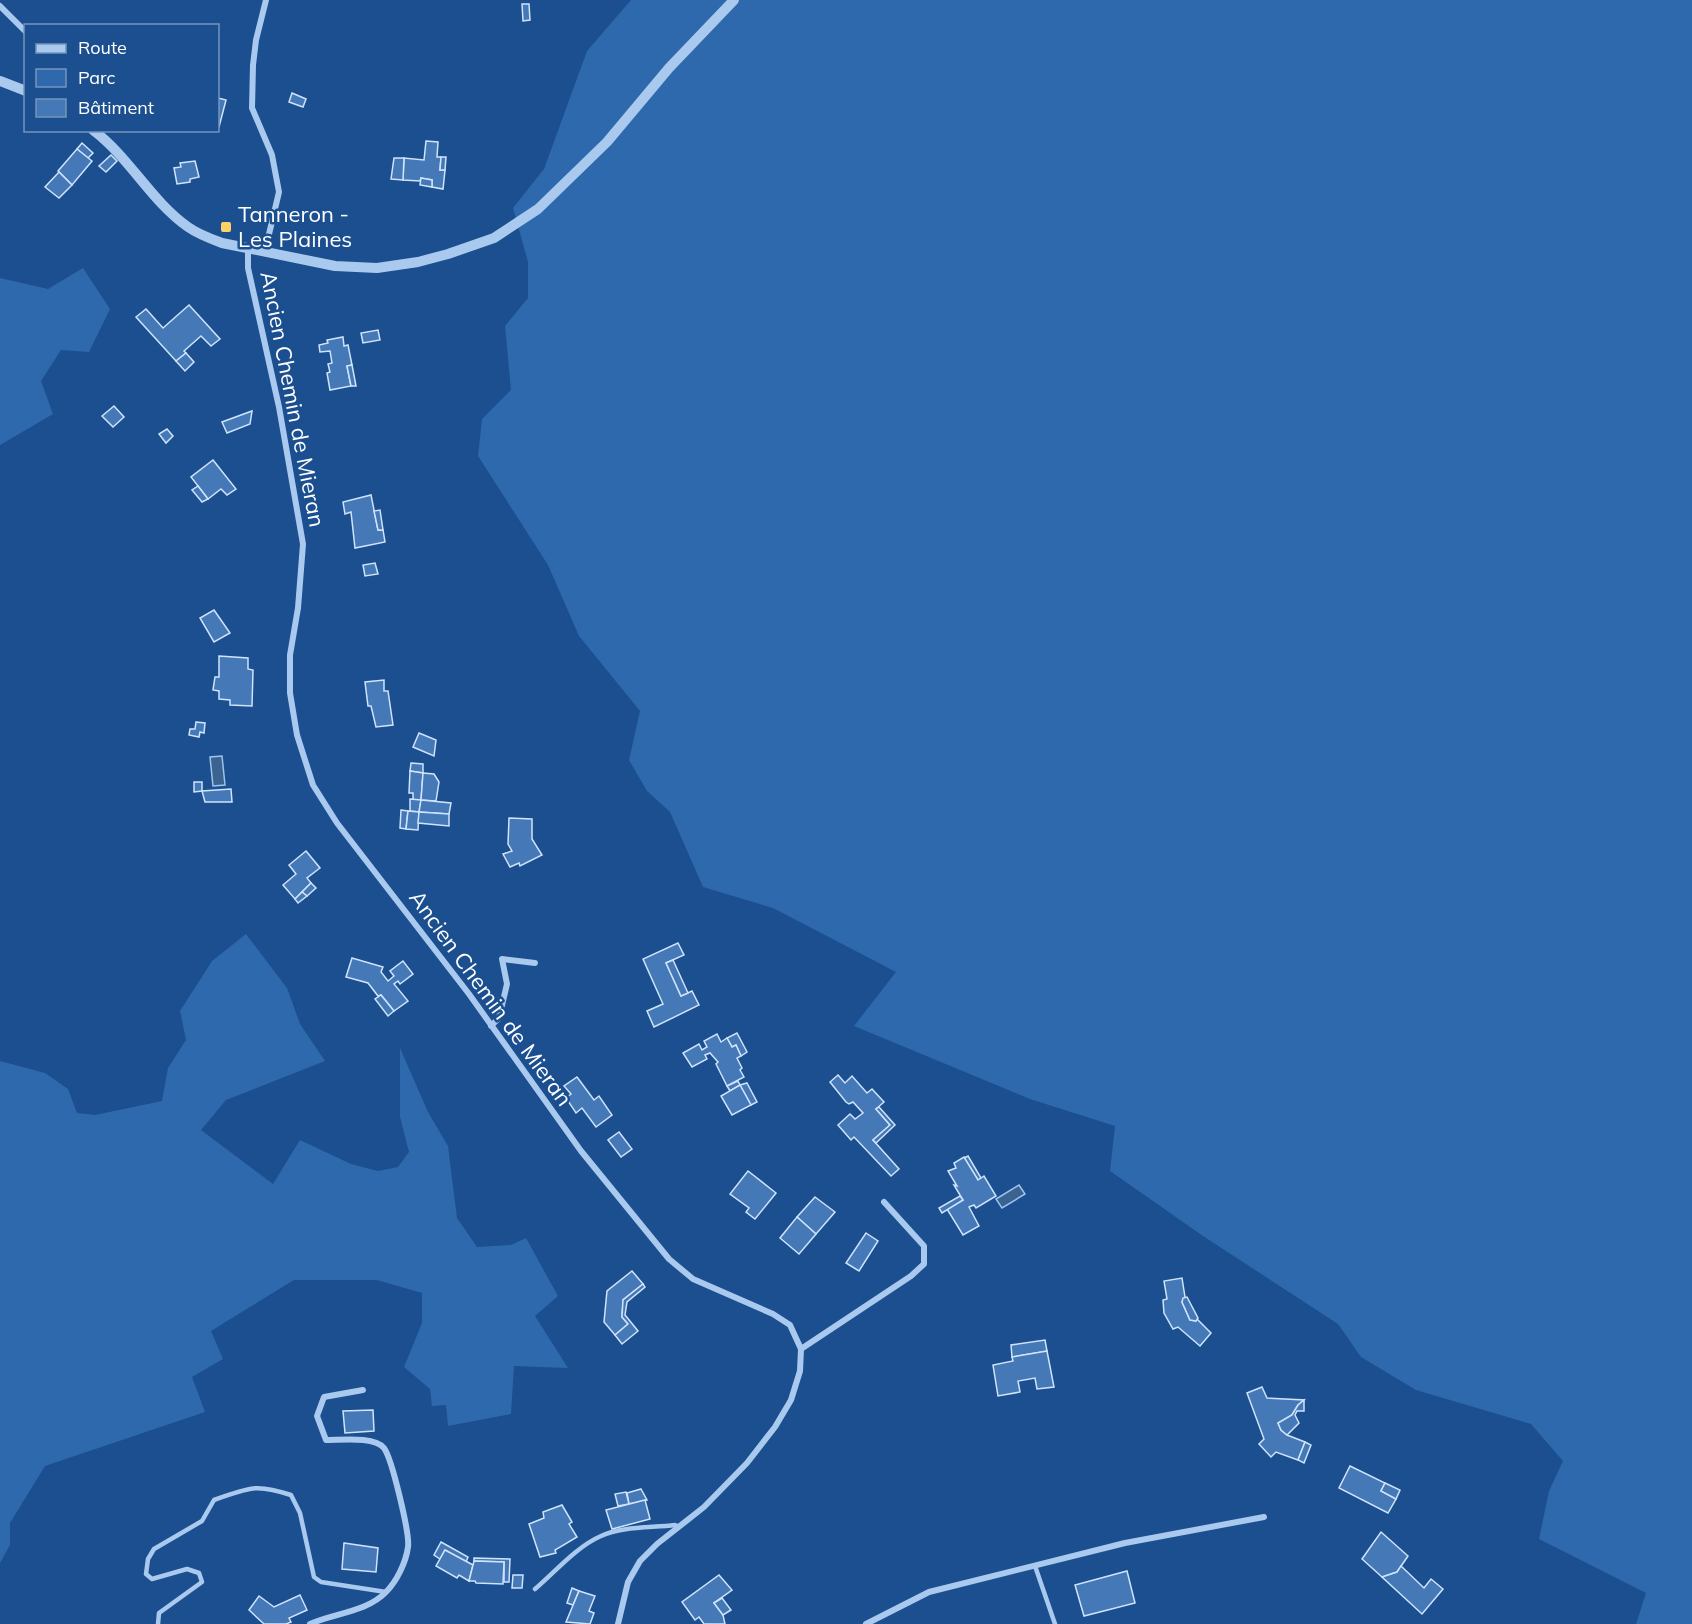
<svg xmlns="http://www.w3.org/2000/svg" width="1692" height="1624" viewBox="0 0 1692 1624" font-family="Mulish,sans-serif">
	<rect width="100%" height="100%" fill="#1b4f8f"/>
	<!-- green -->
	<g fill="#2e69ad">
		<path d="M631,0H1692V1624H1636L1646,1593L1539,1539L1549,1491L1563,1461L1531,1424L1416,1390L1361,1357L1338,1324L1203,1236L1110,1171L1115,1126L1030,1099L854,1026L896,972L773,908L703,887L670,812L647,791L629,760L640,711L579,636L548,565L478,456L482,419L511,390L505,326L528,298V262L513,208L544,169L587,51Z"/>
		<path d="M83,268L110,309L89,352L61,350L41,381L53,414L0,445V278L48,289Z"/>
		<path d="M246,934L287,988L300,1024L325,1061L226,1100L201,1130L273,1184L300,1140L351,1164L378,1171L398,1167L409,1152L400,1117V1048L428,1112L448,1146L457,1218L477,1247L511,1245L526,1238L558,1296L535,1316L568,1368L514,1366L511,1414L448,1426L446,1405L432,1406L430,1389L404,1367L422,1323V1293L377,1280H294L211,1331L223,1359L192,1377L205,1412L45,1466L10,1523V1545L0,1563V1061L45,1073L68,1089L77,1113L95,1115L162,1101L168,1068L186,1040L180,1011L212,961Z"/>
	</g>
	<!-- water -->
	<g fill="#3c6290" stroke="#9cc4f0" stroke-width="1.5">
		<path d="M222,756L225,785L213,786L210,757Z"/>
		<path d="M1019,1185L1025,1194L1002,1208L996,1199Z"/>
	</g>
	<!-- building -->
	<g fill="#4478b7" stroke="#cfe3fa" stroke-width="1.5">
		<path d="M522,4H529L530,20L523,21Z"/>
		<path d="M292,93L306,99L303,107L289,102Z"/>
		<path d="M218,98L226,100L219,127H218Z"/>
		<path d="M426,141L438,142L437,157H441L440,170H445L443,189L432,187V180L421,178L420,181L403,180L404,158L424,160Z"/>
		<path d="M82,143L93,153L88,158L77,149Z"/>
		<path d="M77,149L92,161L72,185L58,171Z"/>
		<path d="M111,155L117,161L106,172L99,166Z"/>
		<path d="M441,157H446L445,170H440Z"/>
		<path d="M394,158H404L403,180L391,179Z"/>
		<path d="M195,161L199,177L190,179V182L177,184L174,168L181,167L180,163Z"/>
		<path d="M59,172L72,185L59,198L45,187Z"/>
		<path d="M421,178L432,180V187L420,185Z"/>
		<path d="M189,305L220,339L211,346L201,336L184,351L186,353L176,361L136,317L146,309L163,328Z"/>
		<path d="M378,330L380,340L363,343L361,333Z"/>
		<path d="M343,337L344,346L348,345L352,365L347,366L351,386L330,390L327,373L330,372L328,364L332,363L330,351L320,352L319,345L328,343L327,340Z"/>
		<path d="M186,353L194,362L185,371L176,361Z"/>
		<path d="M352,365L356,386H351L347,366Z"/>
		<path d="M114,406L124,417L113,427L102,416Z"/>
		<path d="M252,411L250,424L227,433L222,422Z"/>
		<path d="M167,429L173,436L166,443L159,434Z"/>
		<path d="M213,460L236,489L227,495L221,489L208,499L191,477Z"/>
		<path d="M198,486L208,499L202,502L192,490Z"/>
		<path d="M371,495L378,530H383L385,542L355,548L351,512L345,514L343,502Z"/>
		<path d="M380,510L383,530H378L374,511Z"/>
		<path d="M375,563L378,574L365,576L363,565Z"/>
		<path d="M214,610L230,633L214,642L200,618Z"/>
		<path d="M219,656L248,658V669L253,670L252,706L230,705V700L219,699V691L213,690L215,677H219Z"/>
		<path d="M384,680V691H388L393,725L376,727L371,706H368L365,682Z"/>
		<path d="M196,722L205,723L204,733L200,732L199,737L189,735L190,729H195Z"/>
		<path d="M419,733L436,740L434,756L413,747Z"/>
		<path d="M411,763L423,764V773L410,771Z"/>
		<path d="M410,771L423,773L421,800H413V793H409Z"/>
		<path d="M423,773L434,774L439,782L436,801L421,800Z"/>
		<path d="M194,782H202V791L194,792Z"/>
		<path d="M231,789L232,802H205L202,791Z"/>
		<path d="M410,799L421,800L419,812L410,811Z"/>
		<path d="M421,800L451,803L449,814L419,812Z"/>
		<path d="M401,810L408,811L406,829L400,828Z"/>
		<path d="M408,811L419,812L418,830L406,829Z"/>
		<path d="M419,812L449,814V826L418,823Z"/>
		<path d="M509,818L532,819V839L542,855L520,866L519,863L510,867L503,854L512,851L508,844Z"/>
		<path d="M306,851L320,868L307,878L311,883L295,899L283,885L296,874L289,865Z"/>
		<path d="M311,883L316,888L307,896L302,892Z"/>
		<path d="M302,892L307,896L298,903L295,899Z"/>
		<path d="M678,943L684,955L666,963L681,996L692,991L699,1005L654,1027L647,1011L663,1004L643,959Z"/>
		<path d="M352,958L383,967L381,972L388,981L394,976L390,971L403,961L413,974L400,984L398,981L394,984L408,1001L394,1011L381,995L378,996L368,983L346,977Z"/>
		<path d="M673,960L688,993L681,996L666,963Z"/>
		<path d="M381,995L394,1011L388,1016L375,999Z"/>
		<path d="M737,1033L747,1052L741,1056L736,1045L732,1047L727,1038Z"/>
		<path d="M717,1034L721,1042L727,1038L732,1047L736,1045L741,1056L737,1058L742,1068L740,1070L744,1077L727,1086L716,1064L718,1062L710,1053L705,1055L707,1059L692,1067L683,1053L699,1044L702,1050L707,1047L704,1041Z"/>
		<path d="M838,1075L845,1083L852,1076L867,1093L872,1089L884,1102L876,1109L890,1125L873,1140L899,1169L891,1176L854,1137L851,1140L838,1125L850,1114L855,1119L863,1113L853,1102L849,1104L846,1102L830,1082Z"/>
		<path d="M577,1077L594,1100L599,1096L612,1115L596,1127L582,1108L576,1113L566,1098L571,1094L564,1086Z"/>
		<path d="M738,1081L740,1085L730,1091L727,1086Z"/>
		<path d="M747,1083L757,1102L751,1105L740,1085Z"/>
		<path d="M740,1085L751,1105L732,1115L721,1096Z"/>
		<path d="M879,1107L895,1125L876,1143L873,1140L890,1125L876,1109Z"/>
		<path d="M619,1132L632,1149L621,1157L608,1140Z"/>
		<path d="M968,1156L981,1178L978,1180L964,1158Z"/>
		<path d="M964,1157L978,1180L984,1176L996,1196L976,1208L974,1205L969,1207L979,1226L963,1235L947,1209L963,1200L954,1185L957,1186L948,1171L956,1168L954,1163Z"/>
		<path d="M748,1171L776,1193L755,1219L746,1212L749,1208L730,1194Z"/>
		<path d="M960,1196L963,1200L942,1213L939,1208Z"/>
		<path d="M815,1197L835,1212L816,1234L797,1217Z"/>
		<path d="M797,1217L816,1234L799,1254L780,1238Z"/>
		<path d="M866,1233L878,1241L859,1271L846,1263Z"/>
		<path d="M632,1271L643,1284L623,1300L622,1317L628,1324L615,1335L604,1322L607,1291Z"/>
		<path d="M1182,1278L1185,1297L1182,1302L1190,1320L1196,1321L1197,1319L1211,1333L1200,1346L1178,1327L1173,1329L1164,1313L1163,1300L1167,1299L1164,1281Z"/>
		<path d="M643,1284L645,1287L627,1302L625,1315L638,1331L622,1344L615,1335L628,1324L622,1317L623,1300Z"/>
		<path d="M1187,1297L1198,1318L1196,1321L1190,1320L1182,1302L1183,1298Z"/>
		<path d="M1045,1340L1047,1351L1012,1357L1011,1345Z"/>
		<path d="M1047,1351L1054,1387L1037,1389L1035,1378L1018,1381L1020,1392L998,1396L993,1365L1013,1361L1012,1357Z"/>
		<path d="M1262,1387L1267,1398L1304,1400L1298,1405L1292,1415L1278,1423L1281,1430L1287,1435L1305,1442L1298,1460L1276,1452L1271,1457L1259,1444L1264,1439L1247,1393Z"/>
		<path d="M1304,1400V1411H1297L1295,1415L1299,1423L1287,1435L1281,1430L1278,1423L1292,1415L1298,1405Z"/>
		<path d="M373,1410L374,1431L345,1433L343,1411Z"/>
		<path d="M1305,1442L1311,1445L1304,1463L1298,1460Z"/>
		<path d="M1350,1466L1385,1483L1381,1491L1396,1499L1388,1513L1339,1488Z"/>
		<path d="M1385,1483L1400,1490L1396,1499L1381,1491Z"/>
		<path d="M641,1489L647,1500L629,1504L627,1493Z"/>
		<path d="M626,1492L629,1504L618,1506L615,1494Z"/>
		<path d="M645,1500L650,1519L612,1529L606,1510Z"/>
		<path d="M562,1505L572,1522L569,1524L577,1537L555,1550L556,1553L540,1557L529,1524L544,1518L543,1512Z"/>
		<path d="M1381,1532L1408,1556L1397,1572L1382,1577L1362,1559Z"/>
		<path d="M441,1542L468,1557L466,1562L445,1550L440,1559L434,1555Z"/>
		<path d="M344,1543L378,1548L376,1572L342,1569Z"/>
		<path d="M445,1550L473,1565L469,1581L459,1575L457,1578L436,1566Z"/>
		<path d="M474,1558L510,1559L509,1582H504V1562L474,1561Z"/>
		<path d="M474,1561L504,1562L503,1584L476,1583L475,1581H469Z"/>
		<path d="M1401,1566L1424,1588L1431,1579L1443,1589L1422,1614L1382,1577L1397,1572Z"/>
		<path d="M1127,1571L1135,1603L1084,1616L1075,1585Z"/>
		<path d="M513,1575H523L522,1588H512Z"/>
		<path d="M719,1575L732,1590L714,1603L723,1615L725,1624H704L699,1617L695,1620L682,1602Z"/>
		<path d="M572,1588L579,1591L573,1605L567,1603Z"/>
		<path d="M579,1591L595,1596L589,1611L594,1613L590,1624L566,1622Z"/>
		<path d="M300,1595L307,1610L289,1618L291,1622L286,1624H264L249,1610L259,1596L274,1607Z"/>
		<path d="M722,1598L731,1610L723,1615L714,1603Z"/>
	</g>
	<g fill="none" stroke-linecap="round" stroke-linejoin="round">
		<!-- service -->
		<g stroke="#a9c9ee" stroke-width="4.5">
			<path d="M1035,1566L1055,1624"/>
			<path d="M535,1589C555,1572 576,1547 601,1536C622,1526 652,1528 675,1525L679,1527"/>
			<path d="M158,1624L159,1613L202,1582L199,1573L187,1569L152,1579L146,1574L148,1559L154,1549L202,1521L214,1500C249,1488 255,1483 291,1495L300,1513L314,1577L321,1582L386,1592"/>
		</g>
		<!-- minor -->
		<g stroke="#a9c9ee" stroke-width="6">
			<path d="M0,6L26,32"/>
			<path d="M248,248V268L279,407L303,544L298,608L290,655V693L297,735L313,785L337,823L469,994L581,1151L669,1259L693,1279L773,1314L790,1325L801,1349L800,1371L791,1400L775,1427L747,1463L704,1507L657,1544L640,1561L628,1582L618,1624"/>
			<path d="M265,251L279,192L272,155L252,108L253,65L256,40L266,0"/>
			<path d="M491,1026L499,1018L507,984L502,959L535,963"/>
			<path d="M801,1349L911,1276L924,1264V1246L884,1202"/>
			<path d="M310,1624C334,1613 367,1612 386,1592C397,1581 406,1562 408,1547C410,1534 392,1459 384,1448C375,1436 341,1440 326,1440L317,1416L324,1397L363,1390"/>
			<path d="M866,1624L929,1592L1125,1543L1264,1517"/>
		</g>
		<!-- tertiary -->
		<g stroke="#a9c9ee" stroke-width="10">
			<path d="M0,81L26,91"/>
			<path d="M93,130C130,158 151,201 188,227C198,234 211,239 222,243L335,266L377,268L418,262L448,254L494,238L538,209L607,142L669,68L734,0"/>
		</g>
	</g>
	<!-- markers -->
	<rect fill="#ffd166" stroke="#1b4f8f" stroke-width="2" x="220" y="221" width="12" height="12" rx="3"/>
	<g text-anchor="middle" dominant-baseline="central" stroke-width="5" stroke-linejoin="round" paint-order="stroke">
		<!-- poi labels -->
		<g font-size="22" fill="#fff" stroke="#1b4f8f" text-anchor="start">
			<text x="238" y="214">Tanneron -<tspan x="238" dy="25">Les Plaines</tspan></text>
		</g>
		<!-- street labels -->
		<g font-size="22" fill="#fff" stroke="#1b4f8f">
			<text transform="translate(293 399) rotate(79)">Ancien Chemin de Mieran</text>
			<text transform="translate(491 998) rotate(54)">Ancien Chemin de Mieran</text>
		</g>
	</g>
	<!-- legend -->
	<rect x="24" y="24" width="195" height="108" fill="#1b4f8f" stroke="#7695bc" stroke-width="1.5"/>
	<rect x="36" y="44" width="30" height="9" fill="#a9c9ee" stroke="#7695bc" stroke-width="1.5"/>
	<text x="78" y="54" font-size="18" fill="#ffffff">Route</text>
	<rect x="36" y="69" width="30" height="18" fill="#2e69ad" stroke="#7695bc" stroke-width="1.5"/>
	<text x="78" y="84" font-size="18" fill="#ffffff">Parc</text>
	<rect x="36" y="99" width="30" height="18" fill="#4478b7" stroke="#7695bc" stroke-width="1.5"/>
	<text x="78" y="114" font-size="18" fill="#ffffff">Bâtiment</text>
</svg>
